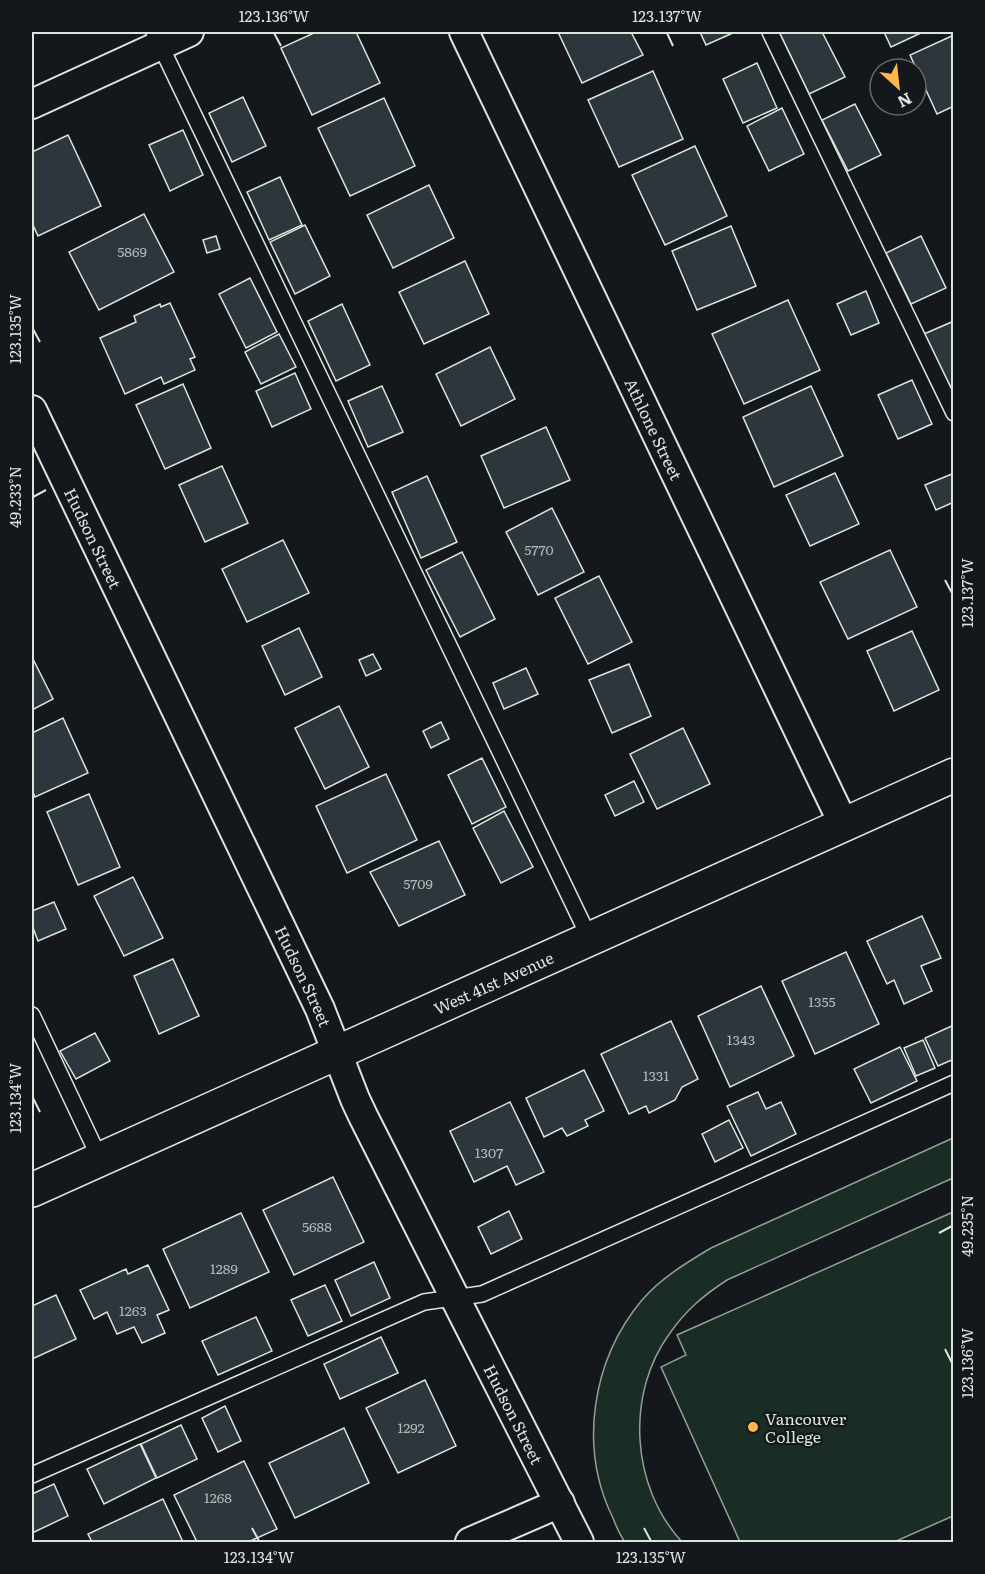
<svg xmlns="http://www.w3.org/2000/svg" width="985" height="1574" viewBox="0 0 985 1574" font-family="Literata,serif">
	<rect width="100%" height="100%" fill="#14181c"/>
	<!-- green -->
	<g fill="#1a2d24" stroke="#939e99" stroke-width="1.5">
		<path d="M953,1138V1178L727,1280C704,1295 686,1310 670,1333C625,1394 631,1487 682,1542H625C620,1535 616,1526 613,1518C578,1447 592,1360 642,1300C661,1278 686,1263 711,1248Z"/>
		<path d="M953,1212V1516L894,1542H740L661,1367L686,1355L677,1335Z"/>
	</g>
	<!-- building -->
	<g fill="#2c363c" stroke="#d8e6dc" stroke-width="1.5">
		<path d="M316,32H356L380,83L312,115L281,48Z"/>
		<path d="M558,32H631L643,55L582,83Z"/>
		<path d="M700,32H735L706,45Z"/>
		<path d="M779,32H822L845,77L809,94Z"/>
		<path d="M884,32H923L891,47Z"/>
		<path d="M954,35V106L937,114L910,55Z"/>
		<path d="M757,63L777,108L743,123L723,79Z"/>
		<path d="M653,71L683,139L619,167L588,100Z"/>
		<path d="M243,97L266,146L232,162L209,113Z"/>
		<path d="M384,98L415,166L350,196L318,128Z"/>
		<path d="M855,104L881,155L848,171L822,120Z"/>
		<path d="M782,108L804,154L769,171L747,126Z"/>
		<path d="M183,130L203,175L170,191L149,145Z"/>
		<path d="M68,135L101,206L38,236L32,223V152Z"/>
		<path d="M695,146L727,216L665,245L632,175Z"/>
		<path d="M280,177L302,225L269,240L247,192Z"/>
		<path d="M429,185L454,238L393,268L367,215Z"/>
		<path d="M144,214L174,272L99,310L69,252Z"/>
		<path d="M305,225L330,276L295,294L270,242Z"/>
		<path d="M731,226L756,286L697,310L672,251Z"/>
		<path d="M216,236L220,249L207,253L203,240Z"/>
		<path d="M921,236L946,288L911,304L886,253Z"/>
		<path d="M465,261L489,314L424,344L399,292Z"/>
		<path d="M250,278L277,332L246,348L219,294Z"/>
		<path d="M866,291L879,323L851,335L837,304Z"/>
		<path d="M788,300L820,370L744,404L712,334Z"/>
		<path d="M170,303L195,357L190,359L195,370L164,384L161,377L125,394L100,338L136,322L134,316L160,304L161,307Z"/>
		<path d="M342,304L370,365L336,381L308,321Z"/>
		<path d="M954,321V387L948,389L924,334Z"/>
		<path d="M279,334L296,367L261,384L245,352Z"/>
		<path d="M490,347L515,399L461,426L436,374Z"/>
		<path d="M295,373L311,409L272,427L256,391Z"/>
		<path d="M912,380L932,424L898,439L878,395Z"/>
		<path d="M183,384L211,448L165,469L136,405Z"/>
		<path d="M382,386L403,432L368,447L348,401Z"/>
		<path d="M811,386L843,456L774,487L743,417Z"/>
		<path d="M546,427L570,480L504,508L481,456Z"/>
		<path d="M222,466L248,523L205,542L179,485Z"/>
		<path d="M835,473L859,524L810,546L786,495Z"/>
		<path d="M952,474L954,478V502L936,510L925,485Z"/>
		<path d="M427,476L457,542L421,558L392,492Z"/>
		<path d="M552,508L584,572L538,595L506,532Z"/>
		<path d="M283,540L309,593L247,622L222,569Z"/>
		<path d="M890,550L917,607L848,639L820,582Z"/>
		<path d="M462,552L495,619L460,637L426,570Z"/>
		<path d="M599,576L632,642L588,664L555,598Z"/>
		<path d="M299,628L322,677L285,695L262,646Z"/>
		<path d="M912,631L939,690L894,711L867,651Z"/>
		<path d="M373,654L381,669L366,676L359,660Z"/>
		<path d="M32,657L53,699L32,710Z"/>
		<path d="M629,664L651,716L612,733L589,680Z"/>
		<path d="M526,668L538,694L504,709L493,683Z"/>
		<path d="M339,706L369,767L325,789L295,728Z"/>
		<path d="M63,718L88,773L35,797L32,790V733Z"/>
		<path d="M441,722L449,739L431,748L423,731Z"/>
		<path d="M683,728L710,784L657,809L630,754Z"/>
		<path d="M482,758L506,807L472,824L448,775Z"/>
		<path d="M386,774L417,840L347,873L316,806Z"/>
		<path d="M634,781L644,802L615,816L605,795Z"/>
		<path d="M89,794L120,867L78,885L47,812Z"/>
		<path d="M504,811L533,867L501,883L473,828Z"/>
		<path d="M439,841L465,895L399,926L370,872Z"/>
		<path d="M133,877L163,938L124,956L94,896Z"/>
		<path d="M54,902L66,929L38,941L32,925V911Z"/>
		<path d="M922,916L941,958L921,966L932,991L904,1004L894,980L887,984L867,941Z"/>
		<path d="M846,952L879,1024L815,1054L782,981Z"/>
		<path d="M173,959L199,1016L159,1034L134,976Z"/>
		<path d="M761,986L794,1056L730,1087L698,1016Z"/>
		<path d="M671,1021L698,1079L682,1087L675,1100L649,1113L646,1106L629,1114L601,1054Z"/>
		<path d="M954,1025V1059L938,1066L925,1038Z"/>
		<path d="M95,1033L110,1061L76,1079L60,1051Z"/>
		<path d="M923,1040L935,1068L916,1076L904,1048Z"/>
		<path d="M900,1047L917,1081L871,1103L854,1069Z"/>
		<path d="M584,1070L604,1111L585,1120L588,1126L567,1136L562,1128L544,1137L526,1098Z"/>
		<path d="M758,1092L766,1109L781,1102L796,1134L751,1156L727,1106Z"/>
		<path d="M510,1102L544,1172L516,1185L507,1166L474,1182L450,1131Z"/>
		<path d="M729,1120L743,1148L715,1162L702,1134Z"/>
		<path d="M333,1177L364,1242L294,1275L263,1210Z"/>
		<path d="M509,1211L522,1239L491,1254L478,1227Z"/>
		<path d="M241,1213L269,1272L190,1308L163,1249Z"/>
		<path d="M374,1262L390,1298L351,1316L335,1280Z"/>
		<path d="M148,1265L169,1310L157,1315L165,1333L142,1343L134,1327L117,1334L107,1312L94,1319L80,1290L126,1269L128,1274Z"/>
		<path d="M325,1285L342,1321L308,1336L291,1300Z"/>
		<path d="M56,1295L76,1339L32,1359V1306Z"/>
		<path d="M256,1317L272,1351L218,1375L202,1341Z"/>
		<path d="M381,1337L398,1373L340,1399L324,1364Z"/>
		<path d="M425,1380L456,1446L398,1473L366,1408Z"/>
		<path d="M225,1406L241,1441L218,1452L202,1418Z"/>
		<path d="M181,1425L197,1459L157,1478L141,1444Z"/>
		<path d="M344,1428L369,1483L295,1518L269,1463Z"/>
		<path d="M140,1444L156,1478L104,1504L87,1469Z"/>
		<path d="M244,1461L277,1529L248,1542H197L174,1495Z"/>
		<path d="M54,1484L68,1516L32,1533V1494Z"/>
		<path d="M163,1499L183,1542H92L88,1534Z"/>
	</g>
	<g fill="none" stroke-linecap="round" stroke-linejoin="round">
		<defs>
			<g id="service">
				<path d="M154,32L590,939"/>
				<path d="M770,32L954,413"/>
				<path d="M32,1015L100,1159"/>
				<path d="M32,1475L424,1302L482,1294L954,1083"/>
			</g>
			<g id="minor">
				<path id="s1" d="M464,32L844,825"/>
				<path d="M32,104L189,32"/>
				<path id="s2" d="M32,410L320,1009L355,1099L363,1116L455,1298L579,1542"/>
				<path d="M470,1542L560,1503"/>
			</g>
			<g id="primary">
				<path id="s3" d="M32,1190L954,775"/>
			</g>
		</defs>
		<!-- service casing -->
		<use href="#service" stroke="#d8e6dc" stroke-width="18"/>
		<!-- minor casing -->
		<use href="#minor" stroke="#d8e6dc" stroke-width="32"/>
		<!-- primary casing -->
		<use href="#primary" stroke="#d8e6dc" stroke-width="36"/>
		<!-- service -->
		<use href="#service" stroke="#14181c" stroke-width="15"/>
		<!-- minor -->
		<use href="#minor" stroke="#14181c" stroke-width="28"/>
		<!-- primary -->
		<use href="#primary" stroke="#14181c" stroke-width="33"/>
	</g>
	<!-- ticks -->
	<path fill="none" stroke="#d8e6dc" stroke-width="2" d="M274,33L281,46M667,33L673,46M33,329L40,342M33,497L46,490M945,580L952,593M33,1098L40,1112M939,1233L952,1226M945,1349L952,1363M252,1528L259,1541M644,1528L651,1541"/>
	<!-- markers -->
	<circle fill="#ffb74d" stroke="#14181c" stroke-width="2" cx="753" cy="1427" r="6"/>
	<g text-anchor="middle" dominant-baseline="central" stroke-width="4.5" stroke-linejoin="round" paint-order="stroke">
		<!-- number labels -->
		<g font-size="14" fill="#adbab4">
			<text x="132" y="251">5869</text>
			<text x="539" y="549">5770</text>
			<text x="418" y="883">5709</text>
			<text x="822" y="1001">1355</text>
			<text x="741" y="1039">1343</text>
			<text x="656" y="1075">1331</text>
			<text x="489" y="1152">1307</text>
			<text x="317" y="1226">5688</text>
			<text x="224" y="1268">1289</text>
			<text x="133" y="1310">1263</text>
			<text x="411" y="1427">1292</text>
			<text x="218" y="1497">1268</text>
		</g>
		<!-- street labels -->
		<g font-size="16" fill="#d8e6dc" stroke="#14181c">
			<text stroke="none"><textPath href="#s1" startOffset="440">Athlone Street</textPath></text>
			<text stroke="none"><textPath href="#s2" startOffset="142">Hudson Street</textPath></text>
			<text stroke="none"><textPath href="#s2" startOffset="628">Hudson Street</textPath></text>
			<text stroke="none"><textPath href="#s3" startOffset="506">West 41st Avenue</textPath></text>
			<text stroke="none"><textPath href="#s2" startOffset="1114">Hudson Street</textPath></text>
		</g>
		<!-- poi labels -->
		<g font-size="16" fill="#d8e6dc" stroke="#14181c" text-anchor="start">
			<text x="765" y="1418">Vancouver<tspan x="765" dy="18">College</tspan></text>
		</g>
	</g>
	<!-- border -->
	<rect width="985" height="1574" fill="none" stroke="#14181c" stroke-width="66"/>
	<!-- north arrow -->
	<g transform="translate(898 87) rotate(153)"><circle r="28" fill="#14181c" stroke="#626a69" stroke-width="1.5"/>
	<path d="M0-4.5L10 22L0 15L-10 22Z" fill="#ffb74d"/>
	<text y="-9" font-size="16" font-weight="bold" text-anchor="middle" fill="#d8e6dc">N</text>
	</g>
	<rect x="33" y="33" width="919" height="1508" fill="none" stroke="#d8e6dc" stroke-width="2"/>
	<g font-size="15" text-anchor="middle" fill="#d8e6dc">
		<text x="274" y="22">123.136°W</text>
		<text x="667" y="22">123.137°W</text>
		<text transform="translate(16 329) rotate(-90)" y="5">123.135°W</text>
		<text transform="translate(16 497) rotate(-90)" y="5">49.233°N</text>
		<text transform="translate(968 593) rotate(-90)" y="5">123.137°W</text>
		<text transform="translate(16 1098) rotate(-90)" y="5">123.134°W</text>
		<text transform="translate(968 1226) rotate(-90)" y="5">49.235°N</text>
		<text transform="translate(968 1363) rotate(-90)" y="5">123.136°W</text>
		<text x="259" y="1563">123.134°W</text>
		<text x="651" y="1563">123.135°W</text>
	</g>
</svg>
